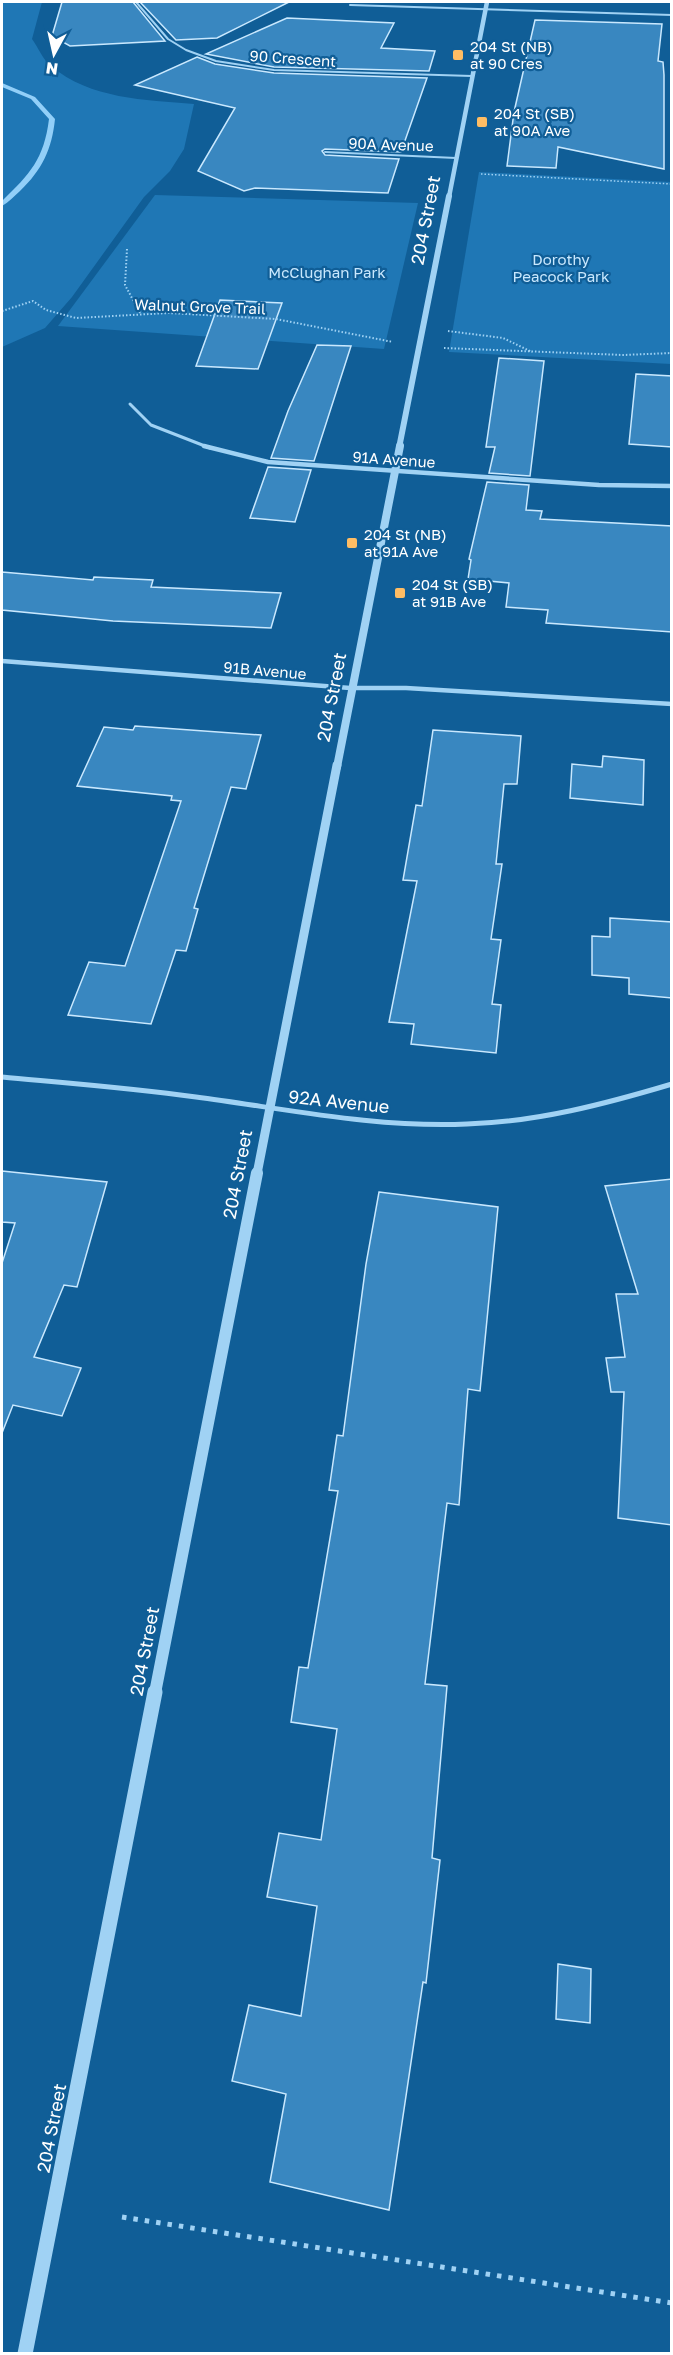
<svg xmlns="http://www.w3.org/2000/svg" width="673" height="2355" viewBox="0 0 673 2355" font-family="'Golos Text',sans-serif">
	<rect width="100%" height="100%" fill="#105e97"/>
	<!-- green -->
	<g fill="#1f77b5">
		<path d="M2,2H42L32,39C38,47 43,60 51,66C90,99 145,100 194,104L184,149L170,171L144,197L72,297L45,328L2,347Z"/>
		<path d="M479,172L671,182V364L449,352Z"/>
		<path d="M155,195L418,203L384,349L58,326Z"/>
	</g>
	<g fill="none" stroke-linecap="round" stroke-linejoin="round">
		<!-- stream -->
		<path fill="#92cff8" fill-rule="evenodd" d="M2,83L35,97L55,119C52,149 42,170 20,191C14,196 9,202 2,206V201C30,174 44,159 49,119L31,99L2,87Z"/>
	</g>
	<!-- building -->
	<g fill="#3987c0" stroke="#c9e8fe" stroke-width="1.5">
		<path d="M62,2H133L165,41L70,46L52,36Z"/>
		<path d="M140,2H289L217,38L176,40Z"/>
		<path d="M287,18L394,23L381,48L435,51L429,71L274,67L206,54Z"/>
		<path d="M535,20L662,24L658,61L663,62L664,75V169L558,147L556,168L507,166L514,112Z"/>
		<path d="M197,57L215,64L274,73L427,78L401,152L325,149L322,151L325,155L399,159L388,193L255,188L244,191L198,171L235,108L135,85Z"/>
		<path d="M220,300L282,303L258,369L196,366Z"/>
		<path d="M317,345L351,346L314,461L271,458L288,411Z"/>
		<path d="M499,358L544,361L530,476L489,473L495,447H486Z"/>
		<path d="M636,374L672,376V447L629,444Z"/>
		<path d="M268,467L311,470L295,522L250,518Z"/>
		<path d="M487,482L529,485L526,510L542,511L540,519L672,526V632L546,623L548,610L506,607L509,583L468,579L471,560L469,559Z"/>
		<path d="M2,572L93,580L94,577L153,580L151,587L281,593L271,628L113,621L2,610Z"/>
		<path d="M135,726L261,735L246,789L231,787L194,908L198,909L186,951L176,950L151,1024L68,1015L89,962L125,966L181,801L171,800L172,796L77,786L104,727L133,730Z"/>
		<path d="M433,730L521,736L517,784H504L496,864H502L491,939L501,940L492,1004L501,1005L496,1053L411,1044L414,1024L389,1022L417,881L403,880L416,805L422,806Z"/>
		<path d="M603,756L644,760L643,805L570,798L572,764L602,767Z"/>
		<path d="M610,918L672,922V998L629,994V978L592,975V936L610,937Z"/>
		<path d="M2,1171L107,1182L77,1287L64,1285L34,1357L81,1368L62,1416L13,1405L2,1433V1263L15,1223L2,1222Z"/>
		<path d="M672,1179V1525L618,1518L624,1392H611L606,1358L625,1357L616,1294H638L605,1186Z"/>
		<path d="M379,1192L498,1207L480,1391L468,1389L459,1505L447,1503L425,1684L447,1686L432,1858L440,1860L426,1983L423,1982L389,2210L270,2182L286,2094L232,2081L249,2005L301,2016L317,1906L267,1897L279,1833L321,1840L337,1729L291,1722L299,1667L308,1668L338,1491L329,1490L337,1435L343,1436L366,1264Z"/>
		<path d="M558,1964L591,1969L590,2023L556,2019Z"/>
	</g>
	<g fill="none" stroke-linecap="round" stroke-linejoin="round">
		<!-- path-far2 -->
		<path stroke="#a0d2f4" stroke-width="1.5" stroke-dasharray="1.5 2" stroke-linecap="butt" d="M481,174L672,184"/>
		<!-- path-far1 -->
		<g stroke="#a0d2f4" stroke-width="2" stroke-dasharray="1.5 2" stroke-linecap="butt">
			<path d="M127,249L125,285L140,313"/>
			<path d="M2,311L33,301L46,310L76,318L169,313L276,319L393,342"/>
			<path d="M448,331L503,338L532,352"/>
			<path d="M444,348L623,355L672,353"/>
		</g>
		<!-- path -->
		<path stroke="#a0d2f4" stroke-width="5" stroke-dasharray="4.5 7" stroke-linecap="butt" d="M122,2217L672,2303"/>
		<!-- minor-far3 -->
		<g stroke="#a0d2f4" stroke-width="2">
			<path d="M136,2L168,39L186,50L216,61L274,70L472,76"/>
			<path d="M350,5L672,15"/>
			<path d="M325,152L456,158"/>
		</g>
		<!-- minor-far2 -->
		<path stroke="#a0d2f4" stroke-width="3" d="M130,404L151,425L210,448"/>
		<!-- minor-far1 -->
		<g stroke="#a0d2f4" stroke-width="4.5">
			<path d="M204,446L268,462L599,485L672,486"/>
			<path d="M2,661L350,688H406L672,704"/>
		</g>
		<!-- minor -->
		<path stroke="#a0d2f4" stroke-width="5" d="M2,1077C67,1083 132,1088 196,1097C287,1109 376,1128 467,1124C537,1122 605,1104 672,1084"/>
		<!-- tertiary-far5 -->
		<path stroke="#a0d2f4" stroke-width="4.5" d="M449,197L487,2"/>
		<!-- tertiary-far4 -->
		<path stroke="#a0d2f4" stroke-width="6" d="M399,448L449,196"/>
		<!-- tertiary-far3 -->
		<path stroke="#a0d2f4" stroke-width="8" d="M337,767L400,446"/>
		<!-- tertiary-far2 -->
		<path stroke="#a0d2f4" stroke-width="9" d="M257,1174L337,765"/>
		<!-- tertiary-far1 -->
		<path stroke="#a0d2f4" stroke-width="12" d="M155,1693L257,1173"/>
		<!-- tertiary -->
		<path stroke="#a0d2f4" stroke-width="15" d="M25,2354L155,1692"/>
	</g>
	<!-- markers -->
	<g fill="#ffbd64" stroke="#105e97" stroke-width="2">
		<rect x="452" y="49" width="12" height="12" rx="3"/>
		<rect x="476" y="116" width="12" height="12" rx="3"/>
		<rect x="346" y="537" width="12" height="12" rx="3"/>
		<rect x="394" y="587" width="12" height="12" rx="3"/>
	</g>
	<g text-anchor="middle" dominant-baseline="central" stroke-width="4.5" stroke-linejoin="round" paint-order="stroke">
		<!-- far-poi labels -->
		<g font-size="15" fill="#fff" stroke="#105e97" text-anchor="start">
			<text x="470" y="46">204 St (NB)<tspan x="470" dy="17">at 90 Cres</tspan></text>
			<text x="494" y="113">204 St (SB)<tspan x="494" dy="17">at 90A Ave</tspan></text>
			<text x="364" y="534">204 St (NB)<tspan x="364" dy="17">at 91A Ave</tspan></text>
			<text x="412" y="584">204 St (SB)<tspan x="412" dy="17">at 91B Ave</tspan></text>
		</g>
		<!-- far-street labels -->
		<g font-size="15" fill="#fff" stroke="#105e97">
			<text transform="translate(293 58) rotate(4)">90 Crescent</text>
			<text transform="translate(391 144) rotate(2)">90A Avenue</text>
			<text transform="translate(200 306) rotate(2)">Walnut Grove Trail</text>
			<text transform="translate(394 459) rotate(4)">91A Avenue</text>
			<text transform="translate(265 670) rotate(5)">91B Avenue</text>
		</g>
		<!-- far-park labels -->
		<g font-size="15" fill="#c9e8fe" stroke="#105e97">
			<text x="561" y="259">Dorothy<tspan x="561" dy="17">Peacock Park</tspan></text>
			<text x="327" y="272">McClughan Park</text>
		</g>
		<!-- street labels -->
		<g font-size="18" fill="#fff" stroke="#105e97">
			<text transform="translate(425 220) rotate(-79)">204 Street</text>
			<text transform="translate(331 697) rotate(-79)">204 Street</text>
			<text transform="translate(339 1101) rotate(6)">92A Avenue</text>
			<text transform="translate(237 1174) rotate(-79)">204 Street</text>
			<text transform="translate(144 1651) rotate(-79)">204 Street</text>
			<text transform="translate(51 2128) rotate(-79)">204 Street</text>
		</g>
	</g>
	<!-- border -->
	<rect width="673" height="2355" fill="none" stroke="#ffffff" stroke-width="6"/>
	<!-- north arrow -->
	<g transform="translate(54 54) rotate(188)" stroke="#105e97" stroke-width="4.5" paint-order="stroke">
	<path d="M0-4.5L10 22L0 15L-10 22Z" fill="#ffffff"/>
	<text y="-9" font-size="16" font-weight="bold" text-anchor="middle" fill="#ffffff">N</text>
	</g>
</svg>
